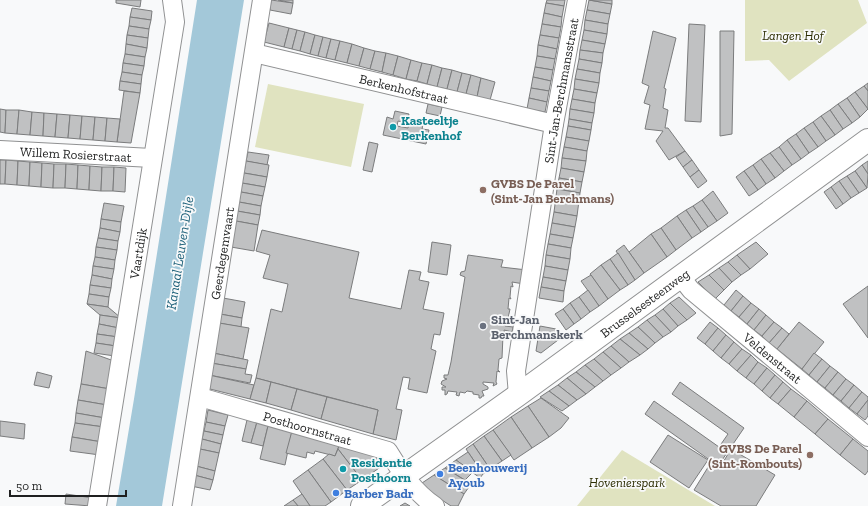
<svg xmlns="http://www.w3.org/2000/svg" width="868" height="506" viewBox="0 0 868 506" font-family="'Zilla Slab',serif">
	<rect width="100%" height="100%" fill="#f8f9fa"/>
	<!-- green -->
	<g fill="#e0e3c0">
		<path d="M745,0H858L867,23L789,81L769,60L745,61Z"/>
		<path d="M268,84L364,104L351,167L255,147Z"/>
		<path d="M622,450L715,506H577Z"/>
	</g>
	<!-- water -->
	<path fill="#a3c8d9" d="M197,0H244L162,506H116L134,399Z"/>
	<!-- building -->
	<g fill="#c0c1c2" stroke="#7b7c7d">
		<path d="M116,0H141L140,7L116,3Z"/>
		<path d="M271,0L293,3L291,14L270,10Z"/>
		<path d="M278,0H293V3Z"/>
		<path d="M547,0H565L564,6L546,3Z"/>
		<path d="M589,0L612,4L610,14L587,10Z"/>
		<path d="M589,0H612V4Z"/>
		<path d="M546,3L564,6L562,17L544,13Z"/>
		<path d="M132,8L152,11L151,20L130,17Z"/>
		<path d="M587,10L610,14L608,24L585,20Z"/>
		<path d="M544,13L562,17L561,27L542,24Z"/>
		<path d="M130,17L151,20L149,29L129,26Z"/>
		<path d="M585,20L608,24L607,34L584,30Z"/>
		<path d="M269,23L289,28L284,47L264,42Z"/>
		<path d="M542,24L561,27L559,38L540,35Z"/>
		<path d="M689,24L705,25L701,122L685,121Z"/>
		<path d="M129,26L149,29L148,38L127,35Z"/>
		<path d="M289,28L297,30L292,49L284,47Z"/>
		<path d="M297,30L305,32L300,51L292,49Z"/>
		<path d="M584,30L607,34L605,44L582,40Z"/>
		<path d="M653,31L676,38L664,88L666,89L663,108L668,110L665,128H668L685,151L669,160L656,141L663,131L645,129L650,105L644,103L649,86L642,83Z"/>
		<path d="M720,31H734L732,134L720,136Z"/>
		<path d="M305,32L315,35L310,54L300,51Z"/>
		<path d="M127,35L148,38L147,48L126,44Z"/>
		<path d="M315,35L323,37L318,56L310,54Z"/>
		<path d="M540,35L559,38L557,49L538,45Z"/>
		<path d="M323,37L331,39L326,58L318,56Z"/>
		<path d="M331,39L340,41L335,60L326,58Z"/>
		<path d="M582,40L605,44L603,53L580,50Z"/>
		<path d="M340,41L352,44L347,63L335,60Z"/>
		<path d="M126,44L147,48L145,57L125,54Z"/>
		<path d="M352,44L364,48L359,66L347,63Z"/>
		<path d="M538,45L557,49L555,59L537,56Z"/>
		<path d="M364,48L375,51L370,69L359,66Z"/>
		<path d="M580,50L603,53L602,63L579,59Z"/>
		<path d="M375,51L386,53L382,72L370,69Z"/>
		<path d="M386,53L398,56L393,75L382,72Z"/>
		<path d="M125,54L145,57L144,66L123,63Z"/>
		<path d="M398,56L411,60L406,79L393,75Z"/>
		<path d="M537,56L555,59L553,70L535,67Z"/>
		<path d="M579,59L602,63L600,73L577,69Z"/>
		<path d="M411,60L422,63L417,81L406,79Z"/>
		<path d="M123,63L144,66L142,75L122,72Z"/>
		<path d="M422,63L432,65L427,84L417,81Z"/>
		<path d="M432,65L442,68L437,87L427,84Z"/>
		<path d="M535,67L553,70L551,81L533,77Z"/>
		<path d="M442,68L452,70L447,89L437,87Z"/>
		<path d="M577,69L600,73L599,83L575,79Z"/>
		<path d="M452,70L462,73L457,92L447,89Z"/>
		<path d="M122,72L142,75L141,84L120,81Z"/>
		<path d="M462,73L471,75L466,94L457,92Z"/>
		<path d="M471,75L481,78L477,97L466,94Z"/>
		<path d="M533,77L551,81L549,91L531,88Z"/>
		<path d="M481,78L495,82L490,100L477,97Z"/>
		<path d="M575,79L599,83L597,93L574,89Z"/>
		<path d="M120,81L141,84L140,93L119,90Z"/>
		<path d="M868,83V91L864,86Z"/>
		<path d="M864,86L868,91V109L855,92Z"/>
		<path d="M531,88L549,91L547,102L529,98Z"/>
		<path d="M574,89L597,93L595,103L572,99Z"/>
		<path d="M124,91L140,93L131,143L117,142Z"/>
		<path d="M855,92L868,109L860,117L847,98Z"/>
		<path d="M529,98L547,102L545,112L527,109Z"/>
		<path d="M847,98L860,117L852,123L838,104Z"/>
		<path d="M572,99L595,103L594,113L570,109Z"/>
		<path d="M428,104L442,107L440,116L426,113Z"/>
		<path d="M838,104L852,123L843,129L830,110Z"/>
		<path d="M0,109L6,110L5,133L0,132Z"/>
		<path d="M570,109L594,113L592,123L569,119Z"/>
		<path d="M6,110H19L17,134L5,133Z"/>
		<path d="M19,110L32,112L30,135L17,134Z"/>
		<path d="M830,110L843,129L835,135L821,116Z"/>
		<path d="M395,111L409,114L407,123L398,121L397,126L408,128L409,122L423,125L422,129L429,130L426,144L383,135L387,117L393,119Z"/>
		<path d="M32,112L44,113L43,136L30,135Z"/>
		<path d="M44,113L57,114L55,137L43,136Z"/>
		<path d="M57,114L70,115L68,138L55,137Z"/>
		<path d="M70,115L82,116L80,139L68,138Z"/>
		<path d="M82,116L95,117L93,140L80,139Z"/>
		<path d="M821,116L835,135L826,141L813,122Z"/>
		<path d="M95,117L107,118L105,141L93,140Z"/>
		<path d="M107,118L120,119L117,142L105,141Z"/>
		<path d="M569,119L592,123L591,130L568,126Z"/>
		<path d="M813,122L826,141L818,147L804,128Z"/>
		<path d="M568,126L591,130L589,141L566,137Z"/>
		<path d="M804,128L818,147L809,153L796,134Z"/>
		<path d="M796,134L809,153L801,159L787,140Z"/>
		<path d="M566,137L589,141L587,151L564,147Z"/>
		<path d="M787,140L801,159L792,165L779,147Z"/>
		<path d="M369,142L378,144L372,172L363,170Z"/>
		<path d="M564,147L587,151L586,161L562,158Z"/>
		<path d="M779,147L792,165L784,171L770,153Z"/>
		<path d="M685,151L692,160L683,167L676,157Z"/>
		<path d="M248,152L269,155L267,165L246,161Z"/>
		<path d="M770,153L784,171L775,178L761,159Z"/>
		<path d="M562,158L586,161L584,172L561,168Z"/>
		<path d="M761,159L775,178L766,184L753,165Z"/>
		<path d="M0,160H6L5,184H0Z"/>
		<path d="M6,160L18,161L17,185L5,184Z"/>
		<path d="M692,160L699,170L690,177L683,167Z"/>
		<path d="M18,161L30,162L29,186L17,185Z"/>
		<path d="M246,161L269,165L267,177L244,173Z"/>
		<path d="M868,161V174L862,165Z"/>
		<path d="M30,162L42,163L41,187L29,186Z"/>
		<path d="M42,163L54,164L53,188L41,187Z"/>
		<path d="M54,164H66L65,188H53Z"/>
		<path d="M66,164L78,165L77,189L65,188Z"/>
		<path d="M78,165L90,166L89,190L77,189Z"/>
		<path d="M753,165L766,184L758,190L744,171Z"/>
		<path d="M862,165L868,174L867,188L855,171Z"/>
		<path d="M90,166L102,167L101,191L89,190Z"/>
		<path d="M102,167H114L113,191H101Z"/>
		<path d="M114,167L126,168L125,192L113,191Z"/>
		<path d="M561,168L584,172L582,182L559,178Z"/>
		<path d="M699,170L707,181L698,188L690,177Z"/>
		<path d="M744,171L758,190L749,196L736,177Z"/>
		<path d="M855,171L867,188L859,193L847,176Z"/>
		<path d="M244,173L267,177L265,187L242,183Z"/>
		<path d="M847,176L859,193L851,198L839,181Z"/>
		<path d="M559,178L582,182L580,193L557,189Z"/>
		<path d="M839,181L851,198L843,204L831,187Z"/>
		<path d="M242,183L265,187L263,196L241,192Z"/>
		<path d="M831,187L843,204L836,209L824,192Z"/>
		<path d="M557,189L580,193L577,216L554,212Z"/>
		<path d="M713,191L728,213L717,221L702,200Z"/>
		<path d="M241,192L263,196L261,206L239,202Z"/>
		<path d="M702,200L717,221L708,227L693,206Z"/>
		<path d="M239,202L261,206L260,215L237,211Z"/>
		<path d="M104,203L124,206L121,222L101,219Z"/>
		<path d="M693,206L708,227L701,232L686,210Z"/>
		<path d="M686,210L701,232L692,238L677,216Z"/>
		<path d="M237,211L260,215L258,225L236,221Z"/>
		<path d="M554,212L577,216L575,227L552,223Z"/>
		<path d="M677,216L692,238L676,250L661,228Z"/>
		<path d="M101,219L121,222L120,232L100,228Z"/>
		<path d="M236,221L258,225L254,251L231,247Z"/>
		<path d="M552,223L575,227L573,238L550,234Z"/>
		<path d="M100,228L120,232L118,241L98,238Z"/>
		<path d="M661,228L676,250L667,257L651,234Z"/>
		<path d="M262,230L359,252L349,298L401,309L409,270L421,272L419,280L429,282L423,309L444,313L440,335L434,334L431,349L436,351L427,393L408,389L410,378L403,377L396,409L402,410L396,440L373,434L378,410L256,378L271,309L282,312L288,284L263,278L270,255L256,251Z"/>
		<path d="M550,234L573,238L571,248L548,244Z"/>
		<path d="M651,234L667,257L644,273L629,252Z"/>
		<path d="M98,238L118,241L117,250L96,247Z"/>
		<path d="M432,242L451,245L447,275L428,272Z"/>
		<path d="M756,242L768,254L750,269L737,255Z"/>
		<path d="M548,244L571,248L570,259L546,255Z"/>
		<path d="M624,245L644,273L635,280L616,251Z"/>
		<path d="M96,247L117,250L115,260L95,257Z"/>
		<path d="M618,253L635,280L628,285L610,259Z"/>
		<path d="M468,255L503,260L501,267L527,270L524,284L512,282L513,287L511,286L510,297L511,299L509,298L508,309H510L507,323H505V326L513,327L512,332L504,330L505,335H503L502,358L499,359L498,370L500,372L497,371L496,382L497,384L493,386L494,383L483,382V384L488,387V389L482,391L484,396H482L481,398H479V395L473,394V392L467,391L465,393L460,392L459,396L456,395L457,392L448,391L447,394L445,395V390H442V387H446L441,384L442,381L447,379L444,378V375H448L451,362L465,277L460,275L461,272L465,271Z"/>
		<path d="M546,255L570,259L568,270L545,266Z"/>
		<path d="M737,255L750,269L741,275L728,262Z"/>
		<path d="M95,257L115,260L114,269L93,266Z"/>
		<path d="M610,259L628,285L620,290L601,265Z"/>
		<path d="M728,262L741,275L732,282L719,268Z"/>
		<path d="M601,265L620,290L608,299L590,274Z"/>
		<path d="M93,266L114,269L112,279L92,275Z"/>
		<path d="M545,266L568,270L566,281L543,277Z"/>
		<path d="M719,268L732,282L724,290L709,275Z"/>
		<path d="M92,275L112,279L111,288L90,285Z"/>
		<path d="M591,275L608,299L599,306L581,281Z"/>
		<path d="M709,275L724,290L715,299L698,282Z"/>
		<path d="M543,277L566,281L564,291L541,287Z"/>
		<path d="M90,285L111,288L109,297L89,294Z"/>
		<path d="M868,286V338L843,304Z"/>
		<path d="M541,287L564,291L563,302L539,298Z"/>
		<path d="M588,290L599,306L590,312L579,297Z"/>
		<path d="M736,290L743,296L731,311L724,305Z"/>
		<path d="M89,294L109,297L108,307L87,304Z"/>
		<path d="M743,296L751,303L739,317L731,311Z"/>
		<path d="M579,297L590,312L581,319L570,303Z"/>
		<path d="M679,297L696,313L687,320L670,303Z"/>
		<path d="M223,298L245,302L242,318L220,314Z"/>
		<path d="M570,303L581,319L574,324L563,309Z"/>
		<path d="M670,303L687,320L678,326L663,309Z"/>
		<path d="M751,303L759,309L747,324L739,317Z"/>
		<path d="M87,304L108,307L121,318L100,315Z"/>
		<path d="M563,309L574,324L566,330L555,314Z"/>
		<path d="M663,309L678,326L671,332L655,315Z"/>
		<path d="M759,309L766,315L754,330L747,324Z"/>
		<path d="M220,314L242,318L241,327L219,323Z"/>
		<path d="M100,315L121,318L119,328L99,324Z"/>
		<path d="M655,315L671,332L663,337L647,320Z"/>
		<path d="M766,315L774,322L762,336L754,330Z"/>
		<path d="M647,320L663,337L655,343L638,327Z"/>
		<path d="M710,322L718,328L705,344L697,338Z"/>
		<path d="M774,322L782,328L769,343L762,336Z"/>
		<path d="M799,322L824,342L802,369L777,349Z"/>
		<path d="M219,323L249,328L243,359L213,353Z"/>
		<path d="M99,324L119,328L118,337L97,334Z"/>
		<path d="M540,326L556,329L562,337L541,353L536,351Z"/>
		<path d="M638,327L655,343L648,349L629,333Z"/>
		<path d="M718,328L726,335L713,351L705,344Z"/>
		<path d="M782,328L789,334L777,349L769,343Z"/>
		<path d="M629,333L648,349L640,355L620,339Z"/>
		<path d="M97,334L118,337L116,346L96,343Z"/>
		<path d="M726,335L734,342L721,358L713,351Z"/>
		<path d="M620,339L640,355L629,362L611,346Z"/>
		<path d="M734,342L742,349L729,364L721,358Z"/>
		<path d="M96,343L116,346L115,356L94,353Z"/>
		<path d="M611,346L629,362L621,368L603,352Z"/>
		<path d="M742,349L751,355L737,371L729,364Z"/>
		<path d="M86,351L114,361L110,389L81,384Z"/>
		<path d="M603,352L621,368L611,375L594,359Z"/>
		<path d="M213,353L248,360L246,369L211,363Z"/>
		<path d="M814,353L822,359L809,375L802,369Z"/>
		<path d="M751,355L758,362L746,378L737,371Z"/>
		<path d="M594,359L611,375L603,381L585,365Z"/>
		<path d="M822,359L830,366L817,382L809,375Z"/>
		<path d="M758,362L767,368L754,384L746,378Z"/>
		<path d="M211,363L246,369L245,374L252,375L250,383L209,375Z"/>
		<path d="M585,365L603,381L595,387L576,372Z"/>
		<path d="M830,366L838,372L825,388L817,382Z"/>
		<path d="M767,368L775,375L762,391L754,384Z"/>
		<path d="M37,372L52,376L49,388L34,385Z"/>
		<path d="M576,372L595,387L586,394L567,378Z"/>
		<path d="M838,372L846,379L833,395L825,388Z"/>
		<path d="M209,375L254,385L250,399L206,388Z"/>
		<path d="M775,375L783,382L770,398L762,391Z"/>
		<path d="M256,378L271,382L266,403L250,399Z"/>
		<path d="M567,378L586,394L577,400L558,385Z"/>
		<path d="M846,379L854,385L841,401L833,395Z"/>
		<path d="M271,382L297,389L291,410L266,403Z"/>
		<path d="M680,382L744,428L718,466L645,414L654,401L719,447L728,434L672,394Z"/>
		<path d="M783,382L791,389L778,404L770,398Z"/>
		<path d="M81,384L110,389L107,405L78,400Z"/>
		<path d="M558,385L577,400L569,406L549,391Z"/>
		<path d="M854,385L862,392L849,408L841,401Z"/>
		<path d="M297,389L327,397L321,419L291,410Z"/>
		<path d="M791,389L807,401L794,417L778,404Z"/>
		<path d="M549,391L569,406L562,411L540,397Z"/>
		<path d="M862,392L868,397V400L857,414L849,408Z"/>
		<path d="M327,397L378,410L373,434L321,419Z"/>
		<path d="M541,398L569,418L561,428L549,437L528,406Z"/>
		<path d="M78,400L107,405L105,418L76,413Z"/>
		<path d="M868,400V416L865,420L857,414Z"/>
		<path d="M807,401L828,419L815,434L794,417Z"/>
		<path d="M528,406L549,437L532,448L511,417Z"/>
		<path d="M208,410L228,415L225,426L206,422Z"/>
		<path d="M76,413L105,418L104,427L75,423Z"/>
		<path d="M511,417L532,448L514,460L493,430Z"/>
		<path d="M828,419L853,439L840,455L815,434Z"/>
		<path d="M247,420L257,422L251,443L242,441Z"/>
		<path d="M0,421L25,424L24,439L0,436Z"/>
		<path d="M206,422L225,426L223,435L204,431Z"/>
		<path d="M257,422L268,426L263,446L251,443Z"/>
		<path d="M75,423L104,427L102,442L72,437Z"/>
		<path d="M268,426L292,431L285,465L260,459Z"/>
		<path d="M493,430L511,455L502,461L484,436Z"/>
		<path d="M204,431L223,435L221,444L202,439Z"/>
		<path d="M292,431L340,443L335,456L315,451L314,454L307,452L306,458L286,453Z"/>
		<path d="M668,435L708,460L689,488L650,462Z"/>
		<path d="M484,436L502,461L490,469L473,444Z"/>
		<path d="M72,437L102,442L100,455L70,451Z"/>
		<path d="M202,439L221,444L219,453L200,449Z"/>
		<path d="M853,439L868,451V471L865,475L840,455Z"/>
		<path d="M340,443L373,452L382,466L362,480L338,449Z"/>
		<path d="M473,444L490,469L483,474L466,449Z"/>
		<path d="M200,449L219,453L215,471L196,466Z"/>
		<path d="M338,449L362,480L347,490L323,459L329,454L335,456Z"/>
		<path d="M731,449L775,475L756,506H721L694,490L710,464L719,469Z"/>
		<path d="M468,452L483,474L480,478L456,460Z"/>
		<path d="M323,459L347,490L331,502L308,470Z"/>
		<path d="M456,460L473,472L465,480L445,468Z"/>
		<path d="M196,466L215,471L213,480L194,475Z"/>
		<path d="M445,468L471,484L464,494L434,475Z"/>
		<path d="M308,470L331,502L325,506H310L293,481Z"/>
		<path d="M194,475L213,480L210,490L191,486Z"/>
		<path d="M434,475L464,494L458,506H451L419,485Z"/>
		<path d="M66,494L93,498L91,506L65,504Z"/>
		<path d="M302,494L310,506H298L293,500Z"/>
		<path d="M293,500L298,506H284Z"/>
		<path d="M405,503L410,506H400Z"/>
	</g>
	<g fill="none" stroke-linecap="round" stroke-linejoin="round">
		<defs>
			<g id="street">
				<path id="s1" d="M254,53L554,124"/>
				<path id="s2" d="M0,150L152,158"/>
				<path id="s3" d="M680,276L691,290L868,437"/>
				<path id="s4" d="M518,395L516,371L554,124L577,0"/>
				<path id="s5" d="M200,397L388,451C401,472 414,492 435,506"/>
				<path id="s6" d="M97,506L175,22L172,0"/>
				<path id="s7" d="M182,506L262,0"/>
			</g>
			<g id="secondary">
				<path id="s8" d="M362,506L518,395L868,140"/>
			</g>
		</defs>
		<!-- street casing -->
		<use href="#street" stroke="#909192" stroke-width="20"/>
		<!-- secondary casing -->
		<use href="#secondary" stroke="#909192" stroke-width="24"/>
		<!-- street -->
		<use href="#street" stroke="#fff" stroke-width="18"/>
		<!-- secondary -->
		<use href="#secondary" stroke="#fff" stroke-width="22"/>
	</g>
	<!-- markers -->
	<g fill="#0f9aa8" stroke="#f8f9fa" stroke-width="1.5">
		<circle cx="393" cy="127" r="4"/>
		<circle cx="343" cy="469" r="4"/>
	</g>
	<g fill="#8d6e63" stroke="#f8f9fa" stroke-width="1.5">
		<circle cx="483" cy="190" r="4"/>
		<circle cx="810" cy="455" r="4"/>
	</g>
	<circle fill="#6b7280" stroke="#f8f9fa" stroke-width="1.5" cx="483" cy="326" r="4"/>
	<g fill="#3f7fe0" stroke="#f8f9fa" stroke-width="1.5">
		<circle cx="440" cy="474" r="4"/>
		<circle cx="336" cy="493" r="4"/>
	</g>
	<g text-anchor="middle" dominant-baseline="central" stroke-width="3.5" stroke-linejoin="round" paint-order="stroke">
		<!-- park labels -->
		<g font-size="13" font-style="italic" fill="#2b2c01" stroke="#f8f9fa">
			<text x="793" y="35">Langen Hof</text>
			<text x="627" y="482">Hovenierspark</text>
		</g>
		<!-- street labels -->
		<g font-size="13" fill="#1f2020" stroke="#f8f9fa">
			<text stroke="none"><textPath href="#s1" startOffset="154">Berkenhofstraat</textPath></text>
			<text stroke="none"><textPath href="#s4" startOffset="308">Sint-Jan-Berchmansstraat</textPath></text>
			<text stroke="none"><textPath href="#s2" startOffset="76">Willem Rosierstraat</textPath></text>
			<text stroke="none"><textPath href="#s6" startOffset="256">Vaartdijk</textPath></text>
			<text stroke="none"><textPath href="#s7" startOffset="256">Geerdegemvaart</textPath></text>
			<text stroke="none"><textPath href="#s8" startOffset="348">Brusselsesteenweg</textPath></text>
			<text stroke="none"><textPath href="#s3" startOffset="124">Veldenstraat</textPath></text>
			<text stroke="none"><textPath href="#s5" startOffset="112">Posthoornstraat</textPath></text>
		</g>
		<!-- culture labels -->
		<g font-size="13" font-weight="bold" fill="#0d838f" stroke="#f8f9fa" text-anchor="start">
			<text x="401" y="120">Kasteeltje<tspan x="401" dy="15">Berkenhof</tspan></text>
			<text x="351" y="462">Residentie<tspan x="351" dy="15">Posthoorn</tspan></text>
		</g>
		<!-- education labels -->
		<g font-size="13" font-weight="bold" fill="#785e54" stroke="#f8f9fa" text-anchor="start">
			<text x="491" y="183">GVBS De Parel<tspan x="491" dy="15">(Sint-Jan Berchmans)</tspan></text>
			<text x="802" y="448" text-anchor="end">GVBS De Parel<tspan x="802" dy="15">(Sint-Rombouts)</tspan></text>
		</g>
		<!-- worship labels -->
		<g font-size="13" font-weight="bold" fill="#5b616d" stroke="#f8f9fa" text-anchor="start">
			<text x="491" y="319">Sint-Jan<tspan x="491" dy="15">Berchmanskerk</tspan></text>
		</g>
		<!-- shop labels -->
		<g font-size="13" font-weight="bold" fill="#366cbe" stroke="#f8f9fa" text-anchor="start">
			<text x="448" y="467">Beenhouwerij<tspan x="448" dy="15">Ayoub</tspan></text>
			<text x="344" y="493">Barber Badr</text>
		</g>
		<!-- water labels -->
		<g font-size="14" font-style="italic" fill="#1b5f78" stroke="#f8f9fa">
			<text transform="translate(180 253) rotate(-81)">Kanaal Leuven-Dijle</text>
		</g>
	</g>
	<!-- scale -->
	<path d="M10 490v6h116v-6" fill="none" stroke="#1f2020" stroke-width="2"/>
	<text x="16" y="490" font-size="12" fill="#1f2020" stroke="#f8f9fa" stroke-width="3" paint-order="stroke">50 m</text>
</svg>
